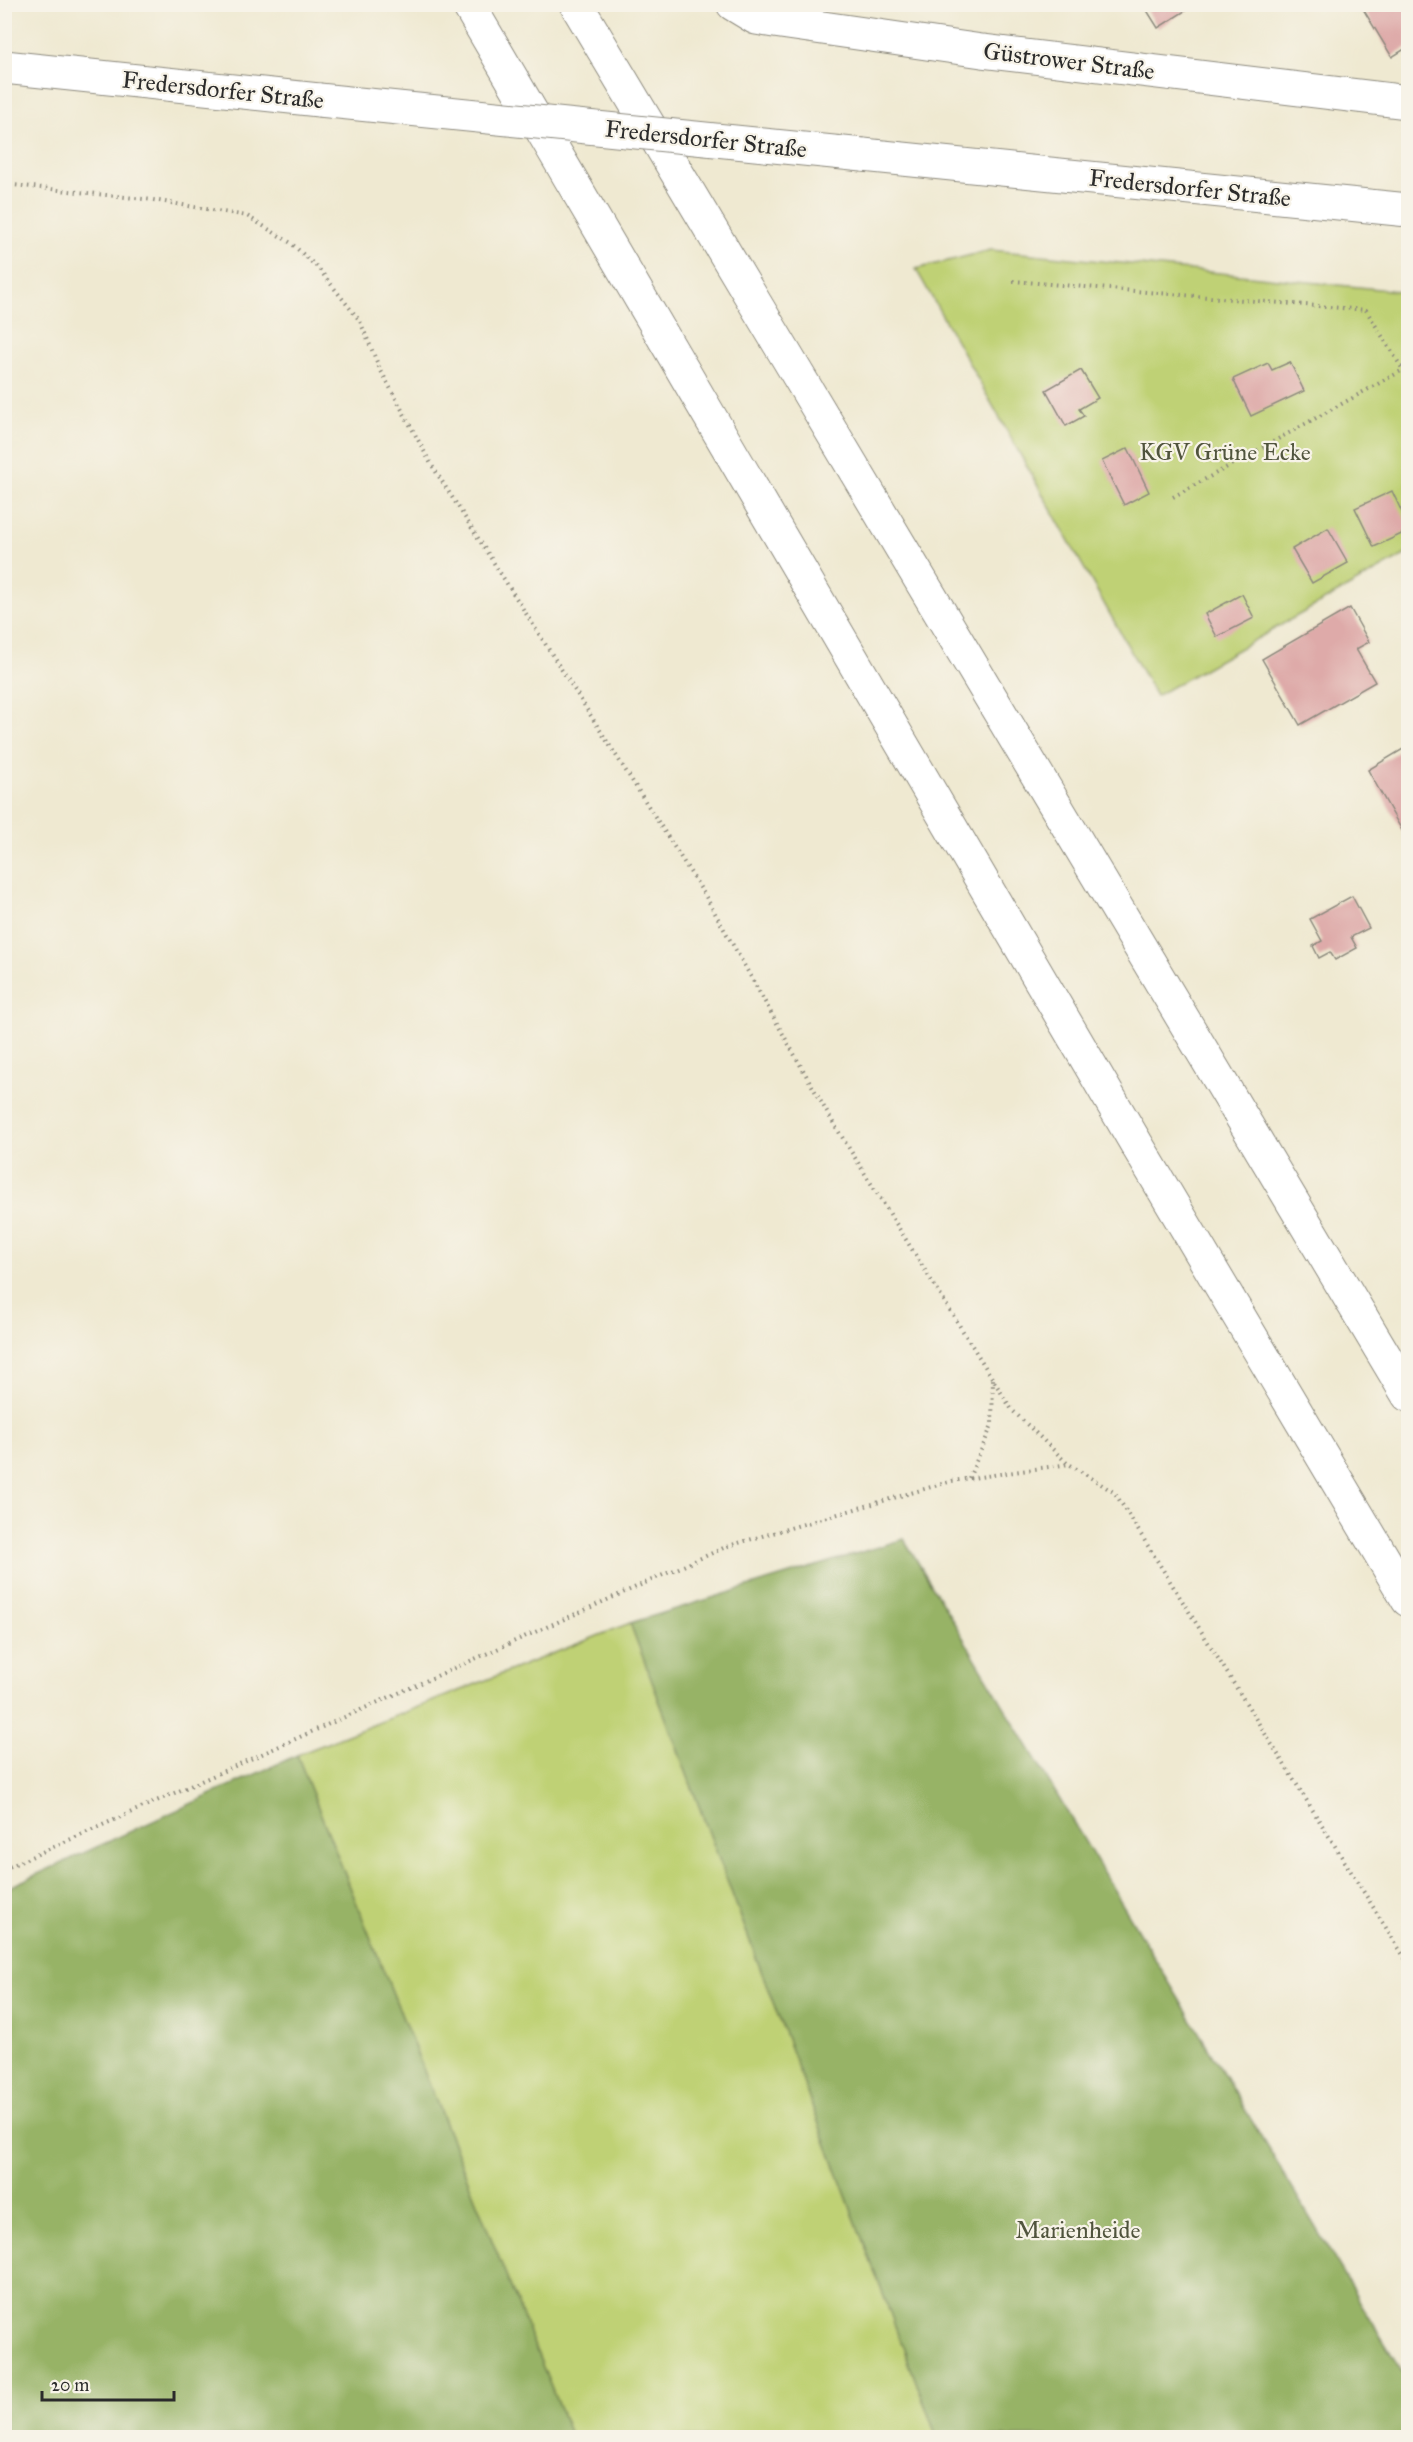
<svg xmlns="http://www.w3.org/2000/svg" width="1413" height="2442" viewBox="0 0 1413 2442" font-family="'IM FELL Great Primer',serif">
	<rect width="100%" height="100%" fill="#f7f3e8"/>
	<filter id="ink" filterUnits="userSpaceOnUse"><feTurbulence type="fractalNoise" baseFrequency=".0167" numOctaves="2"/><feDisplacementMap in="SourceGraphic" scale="12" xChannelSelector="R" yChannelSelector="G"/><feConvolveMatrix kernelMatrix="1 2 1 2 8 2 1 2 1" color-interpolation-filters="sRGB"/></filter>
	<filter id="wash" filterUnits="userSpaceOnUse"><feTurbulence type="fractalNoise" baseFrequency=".008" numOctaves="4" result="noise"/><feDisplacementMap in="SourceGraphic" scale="24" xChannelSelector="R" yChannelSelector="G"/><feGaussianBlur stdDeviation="1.35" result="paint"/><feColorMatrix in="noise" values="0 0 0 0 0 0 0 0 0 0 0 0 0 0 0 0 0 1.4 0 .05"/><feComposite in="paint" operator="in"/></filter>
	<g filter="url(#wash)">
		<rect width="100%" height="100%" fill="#efe9d1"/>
		<!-- green -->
		<g fill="#bfd174" stroke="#757e50" stroke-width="1.5">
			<path d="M991,250L1408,292V553L1156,696L916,269Z"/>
			<path d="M630,1623L937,2437H571L297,1755Z"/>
		</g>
		<!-- forest -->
		<g fill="#97b366" stroke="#616f48" stroke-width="1.5">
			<path d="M904,1539L1408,2382V2437H937L630,1623Z"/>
			<path d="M297,1755L571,2437H5V1889Z"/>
		</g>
		<g id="blocks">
			<!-- building -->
			<g fill="#deaaa9">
				<path d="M1143,4H1196L1158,28Z"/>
				<path d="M1370,4H1408V47L1392,57L1363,9Z"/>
				<path d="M1290,362L1304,391L1251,416L1233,379L1268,363L1272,370Z"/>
				<path d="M1081,370L1098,398L1079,409L1084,416L1066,426L1046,390Z"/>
				<path d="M1128,448L1149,492L1124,505L1102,461Z"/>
				<path d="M1392,491L1408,525V531L1374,547L1355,508Z"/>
				<path d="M1328,528L1348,563L1312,583L1292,549Z"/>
				<path d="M1242,594L1254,618L1217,637L1205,614Z"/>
				<path d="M1350,608L1369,642L1356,649L1375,682L1300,725L1262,659Z"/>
				<path d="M1408,746V841L1368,770Z"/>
				<path d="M1352,896L1369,928L1351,937L1357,948L1335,960L1330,952L1319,958L1313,946L1322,941L1310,919Z"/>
			</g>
		</g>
	</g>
	<g filter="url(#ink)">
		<use href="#blocks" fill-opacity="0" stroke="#8d8a7e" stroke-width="1.5"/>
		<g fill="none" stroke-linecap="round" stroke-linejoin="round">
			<defs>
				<path id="street" d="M733,4L756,18L774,21L982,51L1408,102"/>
				<g id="secondary">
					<path d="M4,67L319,100"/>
					<path d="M863,155L1408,210"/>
				</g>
				<g id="highway">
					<path d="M468,4L1140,1150L1408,1600"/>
					<path d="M576,4L1408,1395"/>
				</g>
			</defs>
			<!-- street casing -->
			<use href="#street" stroke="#8d8a7e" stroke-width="35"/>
			<!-- secondary casing -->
			<use href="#secondary" stroke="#8d8a7e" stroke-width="35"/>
			<!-- highway casing -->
			<use href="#highway" stroke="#8d8a7e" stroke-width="35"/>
			<!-- path -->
			<g stroke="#8d8a7e" stroke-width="4" stroke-dasharray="1.5 4.5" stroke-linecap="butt">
				<path d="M4,184L153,200L247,216L291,243L319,269L360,321L379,367L431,464L706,897L829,1116L1012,1410L1068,1464"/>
				<path d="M1013,281L1366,310L1408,378"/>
				<path d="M1173,497L1403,370"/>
				<path d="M969,1478L992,1425L993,1379"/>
				<path d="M4,1869L728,1546L952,1481L1069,1464L1115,1493L1408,1963"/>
			</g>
			<!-- street -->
			<use href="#street" stroke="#fff" stroke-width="33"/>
			<!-- secondary -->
			<use href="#secondary" stroke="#fff" stroke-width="33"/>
			<!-- highway -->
			<use href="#highway" stroke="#fff" stroke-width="33"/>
			<defs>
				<path id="secondary-bridge" d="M319,100L863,155"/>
			</defs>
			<!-- secondary-bridge casing -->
			<use href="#secondary-bridge" stroke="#8d8a7e" stroke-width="35" stroke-linecap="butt"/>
			<!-- secondary-bridge -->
			<use href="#secondary-bridge" stroke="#fff" stroke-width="33"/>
		</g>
	</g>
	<g text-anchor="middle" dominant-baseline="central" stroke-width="4.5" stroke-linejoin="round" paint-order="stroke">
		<!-- street labels -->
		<g font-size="24" fill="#2b2b2b" stroke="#f7f3e8">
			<text transform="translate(1069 61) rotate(7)">Güstrower Straße</text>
			<text transform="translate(223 90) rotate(6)">Fredersdorfer Straße</text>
			<text transform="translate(706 139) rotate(6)">Fredersdorfer Straße</text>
			<text transform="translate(1190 188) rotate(6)">Fredersdorfer Straße</text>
		</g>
		<!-- park labels -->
		<g font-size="24" fill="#50543d" stroke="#f7f3e8">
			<text x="1225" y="452">KGV Grüne Ecke</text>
			<text x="1078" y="2230">Marienheide</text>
		</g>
	</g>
	<!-- margin -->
	<rect width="1413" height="2442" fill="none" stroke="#f7f3e8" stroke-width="24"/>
	<!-- scale -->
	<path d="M42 2391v9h132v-9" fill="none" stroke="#2b2b2b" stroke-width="3"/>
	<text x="51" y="2391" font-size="18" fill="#2b2b2b" stroke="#f7f3e8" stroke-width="4.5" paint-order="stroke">20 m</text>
</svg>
